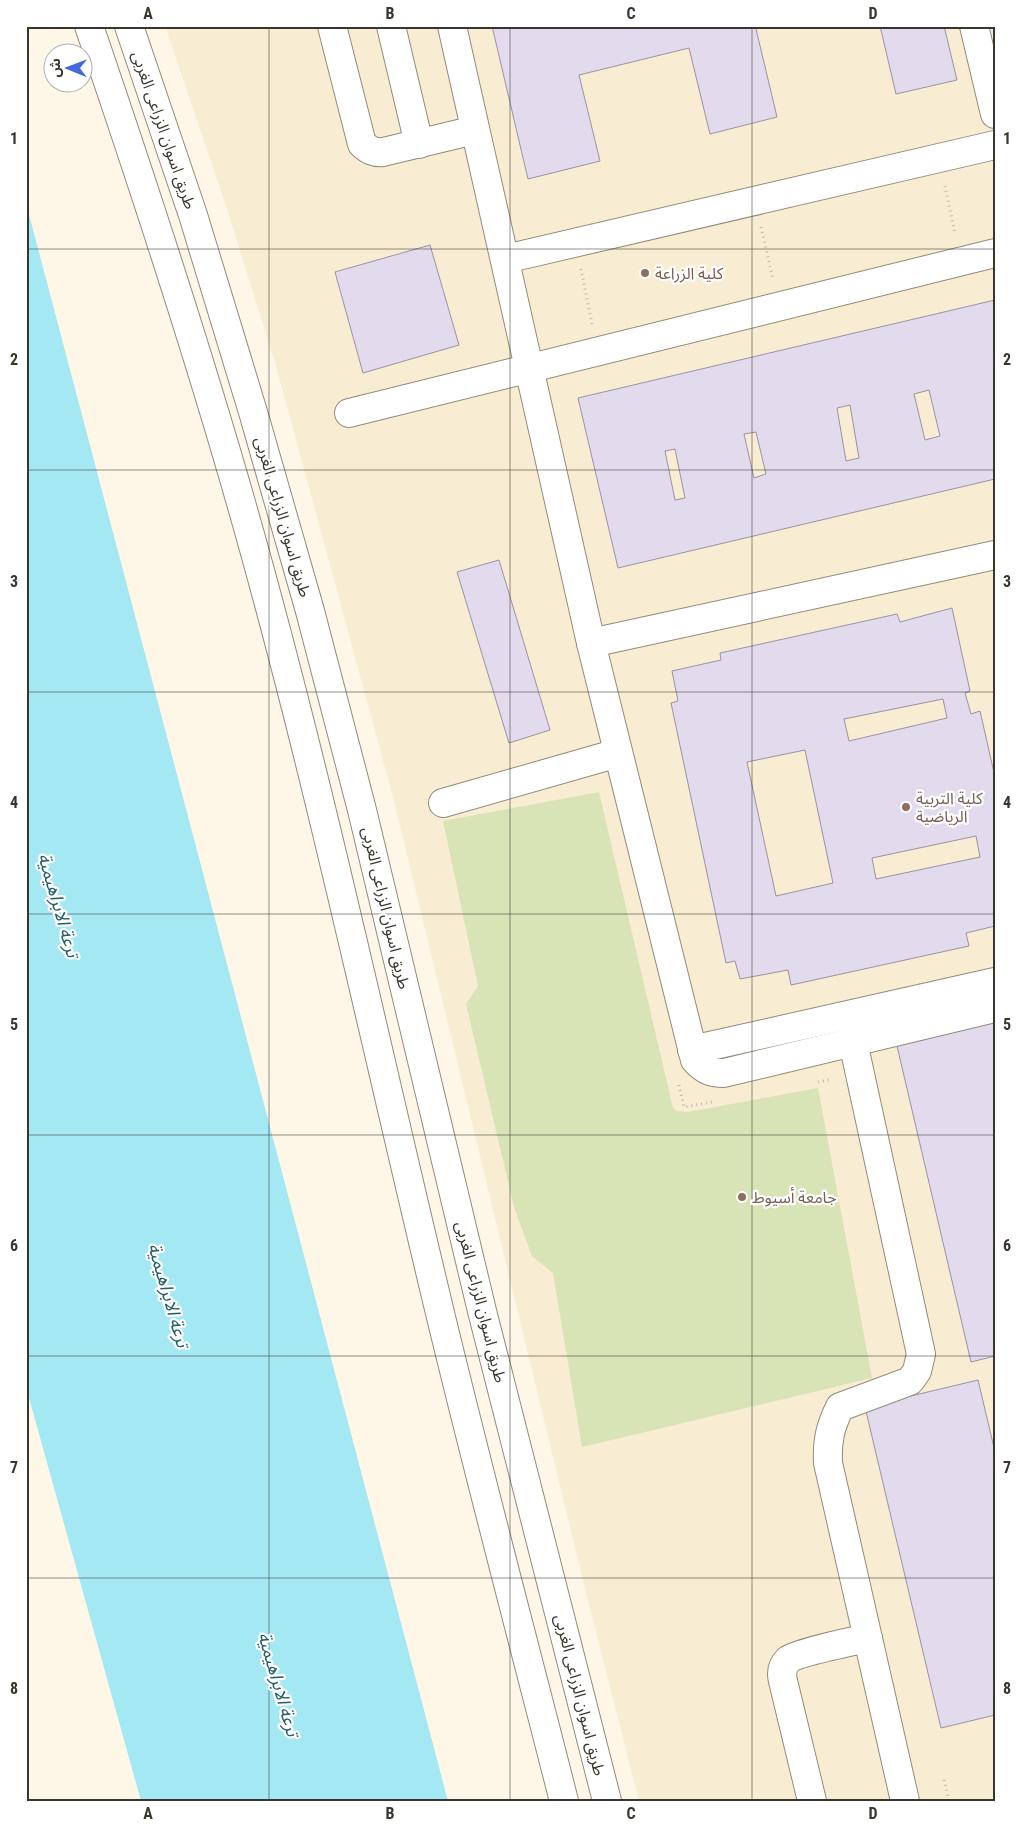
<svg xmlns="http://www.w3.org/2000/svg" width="1021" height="1827" viewBox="0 0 1021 1827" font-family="'Roboto Condensed','Noto Sans Arabic',sans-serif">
	<rect width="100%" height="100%" fill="#fef7e8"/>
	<!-- built -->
	<path fill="#f8ecd2" d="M165,26H995V1801H639L586,1593L394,801L276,366L226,206Z"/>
	<!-- green -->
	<path fill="#d8e4b6" d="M599,792L673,1108L677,1111L688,1112L818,1088L872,1378L582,1447L553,1273L532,1256L514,1207L466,1004L478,986L443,821Z"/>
	<!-- water -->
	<path fill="#a3e8f3" d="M26,203L448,1801H141L26,1387Z"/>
	<!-- building -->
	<g fill="#e2dbee" stroke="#9992a4" fill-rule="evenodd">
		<path d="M492,26H767L756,29L777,117L710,134L689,48L579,75L600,161L528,179Z"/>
		<path d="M880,26H944L957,80L896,94Z"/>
		<path d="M430,245L459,345L363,373L335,272Z"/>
		<path d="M995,300V479L618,568L578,398ZM929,390L940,436L925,440L914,394ZM850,405L859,458L846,461L837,408ZM756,432L766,474L754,478L744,434ZM675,449L685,498L675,500L665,451Z"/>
		<path d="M499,560L550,730L509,743L457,572Z"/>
		<path d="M952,608L970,691L965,693L971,714L980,711L995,777V926L966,933L969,946L791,985L788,970L740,979L735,961L726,963L671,703L678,701L672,671L721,660L720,653L897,614L900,622ZM943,699L947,718L849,741L844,719ZM805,750L833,883L776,896L747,762ZM976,836L980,857L876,879L872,858Z"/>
		<path d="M995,1022V1356L971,1362L897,1046Z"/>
		<path d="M978,1380L995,1452V1715L941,1728L865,1407Z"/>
	</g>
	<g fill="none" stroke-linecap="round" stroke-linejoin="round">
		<defs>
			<g id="minor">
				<path d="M332,26L362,144C369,150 374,153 383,152L475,130"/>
				<path d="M391,26L419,144"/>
				<path d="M452,26L591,643L695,1060C704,1070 711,1073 724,1073L995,1008"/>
				<path d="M974,26L995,114"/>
				<path d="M505,259L995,145"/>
				<path d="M349,413L995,253"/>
				<path d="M591,643L995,555"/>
				<path d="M443,803L618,753"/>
				<path d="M853,1042L921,1354L917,1371L910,1381L840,1407C830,1427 827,1441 828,1463L905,1801"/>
				<path d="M692,1050L995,982"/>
				<path d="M812,1801L783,1681C781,1673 782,1666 788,1660C796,1653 854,1641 868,1638"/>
			</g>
			<g id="major">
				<path d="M89,26C140,175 189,324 233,475C314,753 373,1036 441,1317C480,1479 523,1640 564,1801"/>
				<path d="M129,26L193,215L253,412L310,611L362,810L482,1311L607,1801"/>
			</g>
		</defs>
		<!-- minor casing -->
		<use href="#minor" stroke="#938b7a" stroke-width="30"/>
		<!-- major casing -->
		<use href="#major" stroke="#938b7a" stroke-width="30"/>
		<!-- path -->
		<g stroke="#c2bcb0" stroke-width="3" stroke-dasharray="1 4" stroke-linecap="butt">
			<path d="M945,186L955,234"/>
			<path d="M761,227L773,279"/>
			<path d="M581,269L592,324"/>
			<path d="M818,1082L832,1079"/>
			<path d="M679,1085L684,1107L712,1102"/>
			<path d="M944,1780L949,1801"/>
		</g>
		<!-- minor -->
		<use href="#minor" stroke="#fff" stroke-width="28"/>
		<!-- major -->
		<use href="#major" stroke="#fff" stroke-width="28"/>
	</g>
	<!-- grid -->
	<path fill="none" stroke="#39362f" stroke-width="1" stroke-opacity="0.55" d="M269,26V1801M510,26V1801M752,26V1801M26,249H995M26,470H995M26,692H995M26,914H995M26,1135H995M26,1356H995M26,1578H995"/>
	<!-- markers -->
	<g fill="#8d6e63" stroke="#fff" stroke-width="2">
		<circle cx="645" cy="273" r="5"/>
		<circle cx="906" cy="807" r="5"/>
		<circle cx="742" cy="1197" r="5"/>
	</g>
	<g text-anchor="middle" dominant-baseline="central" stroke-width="4.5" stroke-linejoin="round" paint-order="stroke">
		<!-- street labels -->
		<g font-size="16" fill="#39362f" stroke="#fff">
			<text transform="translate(164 130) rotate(71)">طريق اسوان الزراعى الغربى</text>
			<text transform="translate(283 517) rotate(74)">طريق اسوان الزراعى الغربى</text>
			<text transform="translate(386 908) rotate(77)">طريق اسوان الزراعى الغربى</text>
			<text transform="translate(481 1302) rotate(76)">طريق اسوان الزراعى الغربى</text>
			<text transform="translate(580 1695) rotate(76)">طريق اسوان الزراعى الغربى</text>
		</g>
		<!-- education labels -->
		<g font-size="16" fill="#785e54" stroke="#fff" text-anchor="start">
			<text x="655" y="273">كلية الزراعة</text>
			<text x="916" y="798">كلية التربية<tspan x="916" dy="18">الرياضية</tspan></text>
			<text x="752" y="1197">جامعة أسيوط</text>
		</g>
		<!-- water labels -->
		<g font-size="18" font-style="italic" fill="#255e67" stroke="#fff">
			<text transform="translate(59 905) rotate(74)">ترعة الابراهيمية</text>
			<text transform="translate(169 1295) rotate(74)">ترعة الابراهيمية</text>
			<text transform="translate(279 1684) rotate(74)">ترعة الابراهيمية</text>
		</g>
	</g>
	<!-- border -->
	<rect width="1021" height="1827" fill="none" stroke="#ffffff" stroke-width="55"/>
	<!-- north arrow -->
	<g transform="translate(68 68) rotate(271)"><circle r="24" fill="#ffffff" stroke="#b0afac"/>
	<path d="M0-4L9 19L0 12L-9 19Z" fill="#4369dc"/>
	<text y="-8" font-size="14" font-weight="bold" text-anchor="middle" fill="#39362f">ش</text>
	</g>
	<rect x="28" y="28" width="966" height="1772" fill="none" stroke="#39362f" stroke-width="2"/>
	<g font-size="16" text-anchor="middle" font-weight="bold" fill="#39362f">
		<text x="148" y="19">A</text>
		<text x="390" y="19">B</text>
		<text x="631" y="19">C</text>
		<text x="873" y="19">D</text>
		<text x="14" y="144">1</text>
		<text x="1007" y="144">1</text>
		<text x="14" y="365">2</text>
		<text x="1007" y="365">2</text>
		<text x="14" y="587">3</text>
		<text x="1007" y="587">3</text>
		<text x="14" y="808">4</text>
		<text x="1007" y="808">4</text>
		<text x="14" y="1030">5</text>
		<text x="1007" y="1030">5</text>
		<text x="14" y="1251">6</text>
		<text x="1007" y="1251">6</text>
		<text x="14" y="1473">7</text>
		<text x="1007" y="1473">7</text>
		<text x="14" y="1694">8</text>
		<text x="1007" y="1694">8</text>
		<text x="148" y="1819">A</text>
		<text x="390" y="1819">B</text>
		<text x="631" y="1819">C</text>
		<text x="873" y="1819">D</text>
	</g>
</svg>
